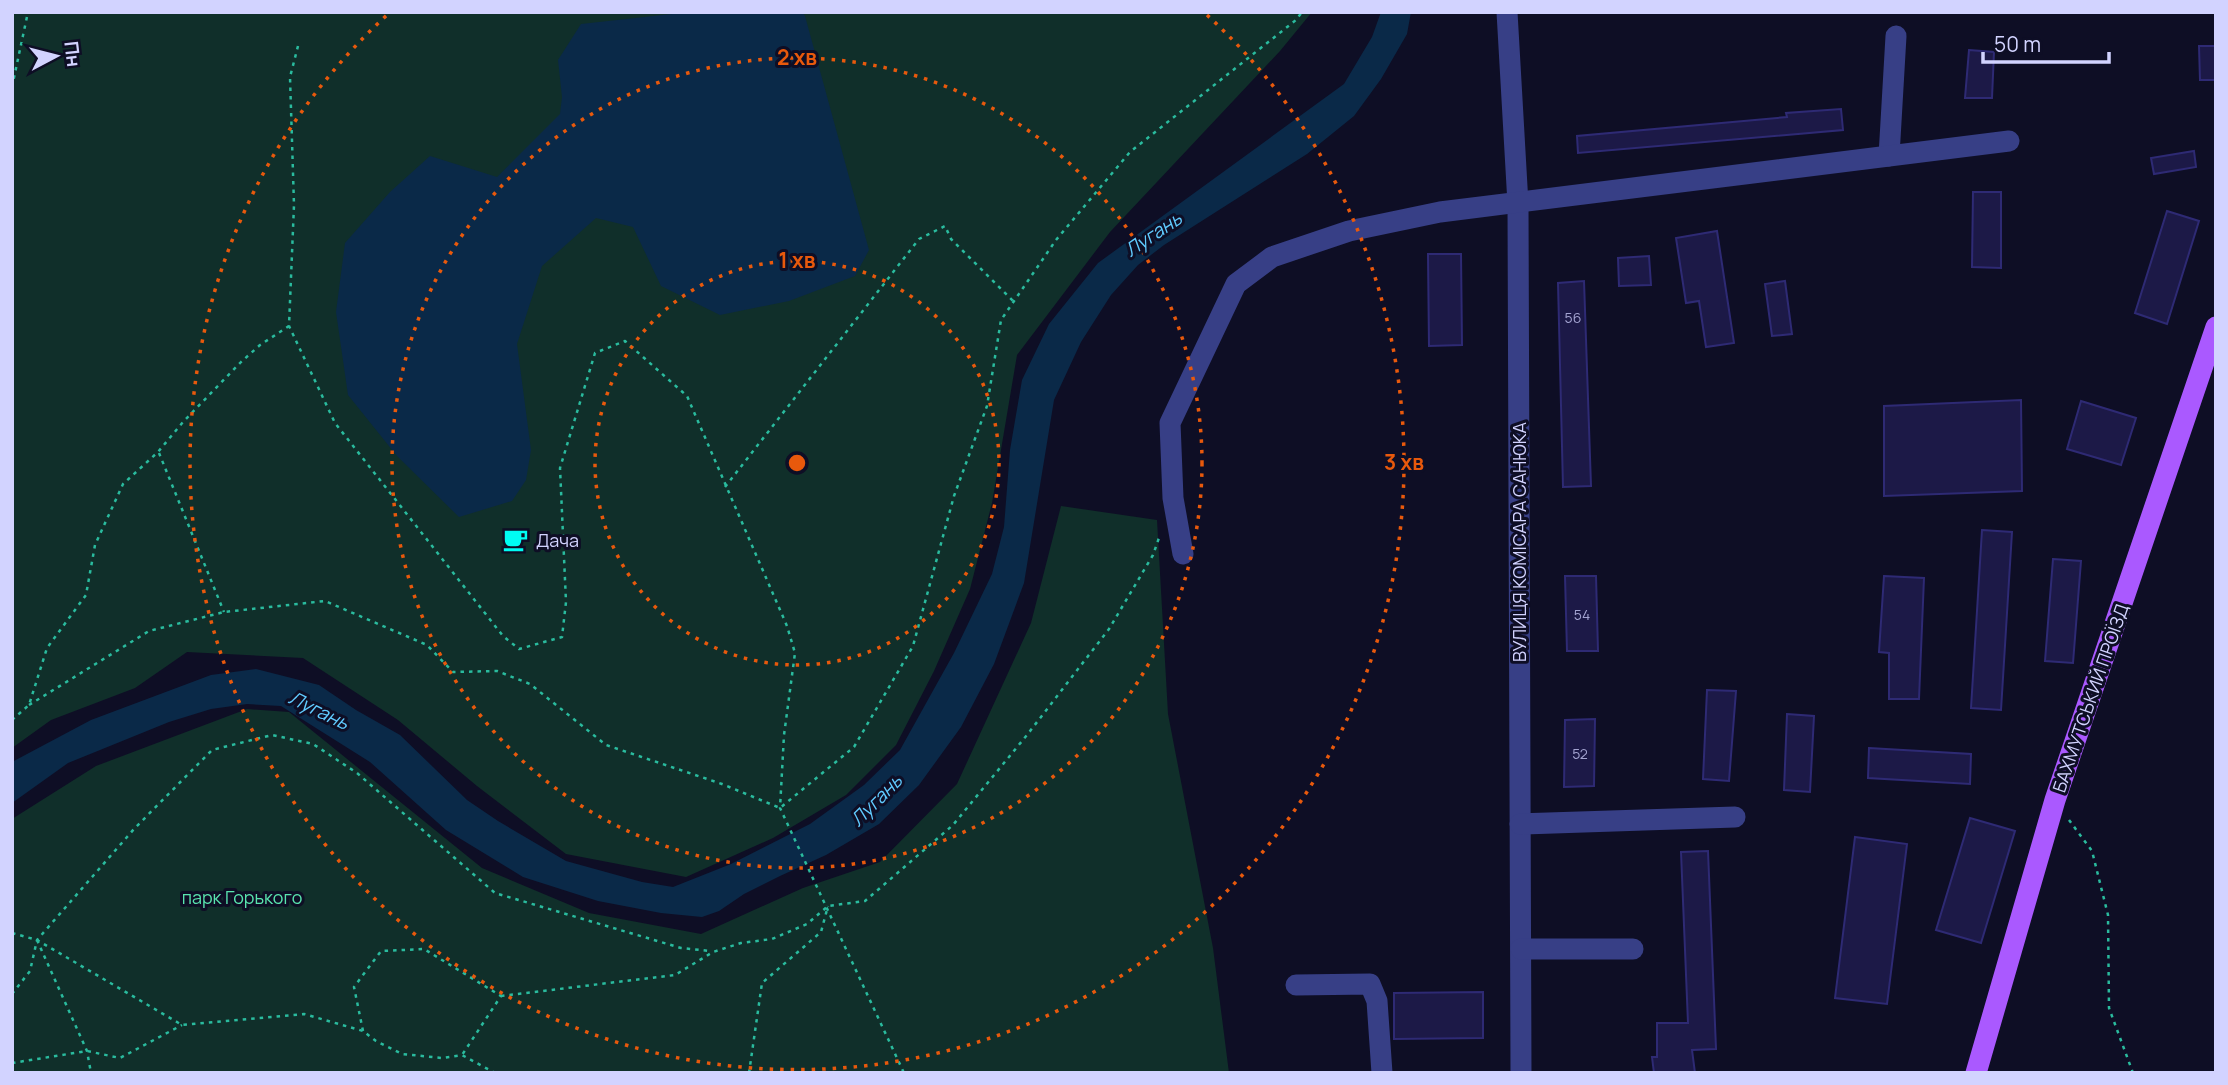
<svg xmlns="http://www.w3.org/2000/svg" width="2228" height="1085" viewBox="0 0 2228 1085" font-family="Manrope,sans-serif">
	<rect width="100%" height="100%" fill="#0e0e25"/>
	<!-- green -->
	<g fill="#102f2a">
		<path d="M12,12H1312L1280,51L1110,232L1017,355L992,503L970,589L934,671L896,745L846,795L773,838L686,877L566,854L477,786L398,720L303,658L187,652L135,688L51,720L12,748Z"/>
		<path d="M1061,506L1157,520L1168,714L1213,948L1229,1073H12V819L96,766L247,709L289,712L482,868L589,913L701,934L803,888L880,862L957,784L1031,623Z"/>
	</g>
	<!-- water -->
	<g fill="#0a2948">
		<path d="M690,12H802L805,16L869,250L855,276L789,301L720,315L661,286L633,227L596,218L542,266L517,344L531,450L526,480L512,501L459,517L397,456L348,395L336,312L345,243L390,192L430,156L497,177L560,114L562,97L558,60L581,24Z"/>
		<path d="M1381,12H1411L1407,34L1381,79L1354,116L1307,154L1164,245L1138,265L1111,295L1081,342L1054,400L1024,583L994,664L961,727L919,785L879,824L826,855L780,876L744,894L719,911L702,917L661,913L598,901L523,877L446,830L370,762L281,706L247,704L211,709L169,722L68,763L12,803V762L91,720L211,675L256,669L319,685L356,710L400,735L467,800L498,821L566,861L642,882L673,887L731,864L810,824L864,785L900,750L954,653L992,574L1004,527L1010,450L1022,380L1049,324L1098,263L1344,84L1372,37Z"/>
	</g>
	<!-- building -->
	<g fill="#1c1947" stroke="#2e2a74" stroke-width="2">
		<path d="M2199,46H2216V80H2200Z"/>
		<path d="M1969,50L1994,52L1992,98H1965Z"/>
		<path d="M1841,109L1843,130L1578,153L1577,136L1787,117L1786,113Z"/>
		<path d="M2194,151L2196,167L2154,174L2151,158Z"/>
		<path d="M1973,192H2001V268L1972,267Z"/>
		<path d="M2167,211L2199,221L2167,324L2135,313Z"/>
		<path d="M1717,231L1734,343L1706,347L1699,301L1686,303L1676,238Z"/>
		<path d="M1428,254H1461L1462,345L1429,346Z"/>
		<path d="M1649,256L1651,285L1619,286L1618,258Z"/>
		<path d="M1584,281L1591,486L1563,487L1558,283Z"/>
		<path d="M1785,281L1792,334L1772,336L1765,284Z"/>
		<path d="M2021,400L2022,491L1884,496V406Z"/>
		<path d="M2081,401L2136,418L2121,465L2067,449Z"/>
		<path d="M1982,530L2012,532L2001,710L1971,708Z"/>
		<path d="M2053,559L2081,561L2073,663L2045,661Z"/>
		<path d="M1565,576H1596L1598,651H1567Z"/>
		<path d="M1884,576L1924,578L1919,699H1889V653L1879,652Z"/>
		<path d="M1707,690L1736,691L1729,781L1703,779Z"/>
		<path d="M1787,714L1814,716L1810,792L1784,790Z"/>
		<path d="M1595,719L1594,786L1564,787L1565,720Z"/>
		<path d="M1869,748L1971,754L1970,784L1868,778Z"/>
		<path d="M1970,818L2015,831L1981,943L1936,930Z"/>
		<path d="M1855,837L1907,844L1887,1004L1835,998Z"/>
		<path d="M1708,851L1716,1049L1692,1050L1695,1073H1654L1652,1057H1657V1023H1688L1681,852Z"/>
		<path d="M1483,992V1038L1394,1039V993Z"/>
	</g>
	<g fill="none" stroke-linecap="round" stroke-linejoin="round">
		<!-- path -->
		<g stroke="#2abb9e" stroke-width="2.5" stroke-dasharray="3.5 5" stroke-linecap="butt">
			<path d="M298,46L290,77L294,205L289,326L335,423L503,636L519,649L562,637L566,602L560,468L595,353L625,341L687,396L787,626L795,653L784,735L780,808L904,1073"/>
			<path d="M12,87L28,12"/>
			<path d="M159,453L224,612"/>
			<path d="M725,487L919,239L945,226L951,239L1014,302"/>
			<path d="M29,705L149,631L224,612L325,601L427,645L453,672L497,671L530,684L606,745L722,784L780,808L854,747L913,646L954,496L987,406L1001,320L1056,240L1130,152L1296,20L1302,12"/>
			<path d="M12,720L29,705L47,648L86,595L95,545L123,484L158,452L183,422L241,362L260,345L289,326"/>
			<path d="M2069,820L2092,851L2108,915L2109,1008L2133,1073"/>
			<path d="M12,933L37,940L182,1025L304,1014L363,1031L376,1041L402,1054L442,1058L462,1055L495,1073"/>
			<path d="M37,940L87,1051L91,1073"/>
			<path d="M12,994L30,971L37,940L134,829L212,750L272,735L313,744L357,773L495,893L681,948L710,951"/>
			<path d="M501,996L675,975L713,952L741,943L772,939L807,924L828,906L865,901L953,825L1027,735L1109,629L1153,555L1160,535"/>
			<path d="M363,1031L354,987L381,951L424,949L501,996L462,1055"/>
			<path d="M12,1063L87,1051L120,1058L182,1025"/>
			<path d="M749,1073L762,983L821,932L828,906"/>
		</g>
		<!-- minor -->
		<g stroke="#373f86" stroke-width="21">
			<path d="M1507,12L1518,204L1521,1073"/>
			<path d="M1889,156L1896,36"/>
			<path d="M1183,554L1173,498L1170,423L1236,284L1272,257L1349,231L1440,212L2009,141"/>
			<path d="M1520,824L1735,817"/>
			<path d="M1521,949H1633"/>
			<path d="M1296,985L1370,984L1377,1001L1382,1073"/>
		</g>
		<!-- major -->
		<path stroke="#aa59ff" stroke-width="21" d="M1976,1073L2055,800L2216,327"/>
	</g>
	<!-- distance rings -->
	<g fill="none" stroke="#e8590c" stroke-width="3.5" stroke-dasharray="3.5 7">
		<circle cx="797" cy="463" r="202"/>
		<circle cx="797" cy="463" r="405"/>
		<path d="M1207 15A607 607 0 1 1 387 15"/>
	</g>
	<!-- icons -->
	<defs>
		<symbol id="cafe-bare" viewBox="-9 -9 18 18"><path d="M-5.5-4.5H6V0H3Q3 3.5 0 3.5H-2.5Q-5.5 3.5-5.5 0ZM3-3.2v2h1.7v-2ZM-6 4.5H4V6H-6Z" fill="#00fdf3" stroke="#0e0e25" stroke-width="2.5" paint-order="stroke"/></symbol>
	</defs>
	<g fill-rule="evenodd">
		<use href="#cafe-bare" x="498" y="522" width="35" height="35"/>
	</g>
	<g text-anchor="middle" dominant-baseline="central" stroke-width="6" stroke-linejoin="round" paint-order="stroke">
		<!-- number labels -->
		<g font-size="14" fill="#a4a4d1">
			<text x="1573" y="317">56</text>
			<text x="1582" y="614">54</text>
			<text x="1580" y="753">52</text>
		</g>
		<!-- poi labels -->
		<g font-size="18" fill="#d2d3ff" stroke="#0e0e25" text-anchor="start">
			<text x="536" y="540">Дача</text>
		</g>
		<!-- street labels -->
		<g font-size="18" fill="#d2d3ff" stroke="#0e0e25">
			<text transform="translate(1519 542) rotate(-90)">ВУЛИЦЯ КОМІСАРА САНЮКА</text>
			<text transform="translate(2090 698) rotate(-71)">БАХМУТСЬКИЙ ПРОЇЗД</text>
		</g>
		<!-- park labels -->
		<g font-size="18" fill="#59e4ae" stroke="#0e0e25">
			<text x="242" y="897">парк Горького</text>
		</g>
		<!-- water labels -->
		<g font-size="19" font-style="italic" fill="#60cbff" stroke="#0e0e25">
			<text transform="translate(1153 234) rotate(-34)">Лугань</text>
			<text transform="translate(319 710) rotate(26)">Лугань</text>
			<text transform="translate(876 800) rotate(-45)">Лугань</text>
		</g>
	</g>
	<circle cx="797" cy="463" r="10" fill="#e8590c" stroke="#0e0e25" stroke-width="3.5"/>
	<g font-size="21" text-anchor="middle" font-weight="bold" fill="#e8590c" stroke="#0e0e25" stroke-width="6" stroke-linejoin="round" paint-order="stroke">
		<text x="797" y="65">2 хв</text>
		<text x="797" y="268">1 хв</text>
		<text x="1404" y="470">3 хв</text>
	</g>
	<!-- border -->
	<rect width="2228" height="1085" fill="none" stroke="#d2d3ff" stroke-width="28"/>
	<!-- north arrow -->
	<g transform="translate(56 56) rotate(83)" stroke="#0e0e25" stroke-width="5" paint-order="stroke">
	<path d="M0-5L12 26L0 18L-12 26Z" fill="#d2d3ff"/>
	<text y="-10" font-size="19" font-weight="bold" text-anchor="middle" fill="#d2d3ff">Пн</text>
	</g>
	<!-- scale -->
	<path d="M1983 52v10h126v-10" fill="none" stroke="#d2d3ff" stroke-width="3.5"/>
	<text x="1994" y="52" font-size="21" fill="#d2d3ff" stroke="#0e0e25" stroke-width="5" paint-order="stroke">50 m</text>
</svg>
